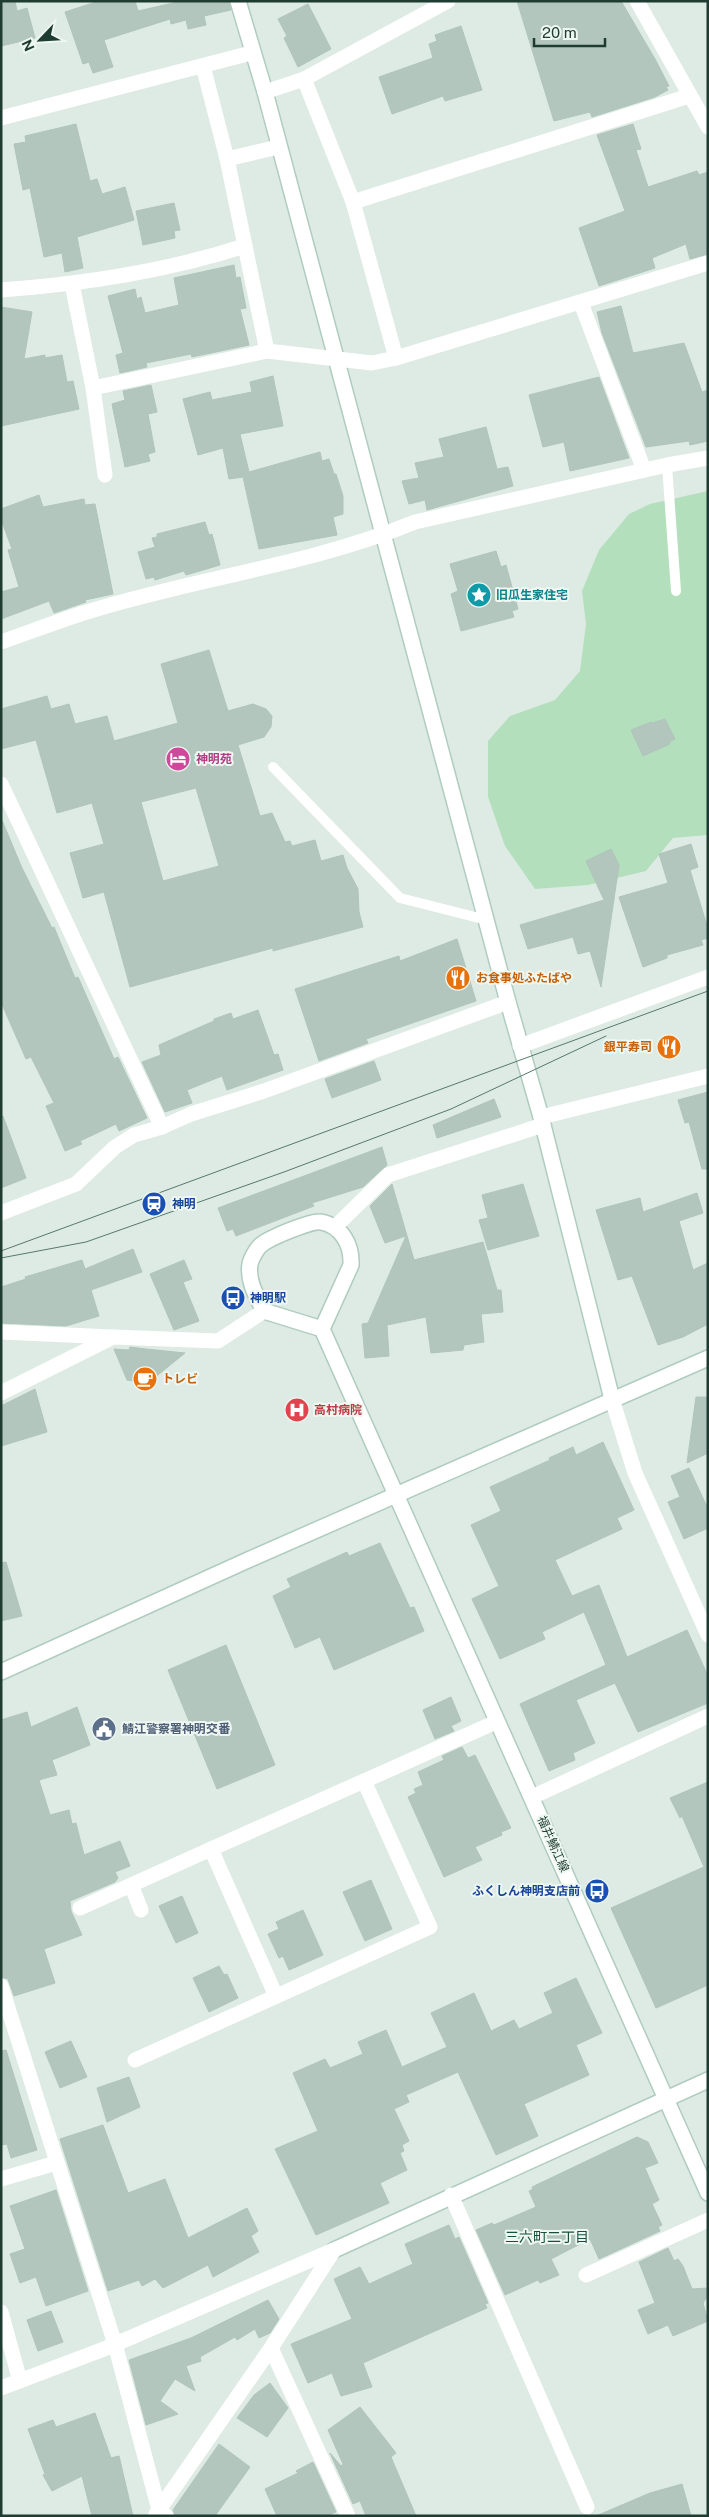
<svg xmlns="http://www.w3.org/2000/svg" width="709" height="2517" viewBox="0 0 709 2517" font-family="'Public Sans','Noto Sans JP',sans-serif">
	<rect width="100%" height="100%" fill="#ddebe4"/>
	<!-- green -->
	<path fill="#b4dfbd" d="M708,491V835L673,838L646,871L588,885L535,889L505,846L488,797V741L510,716L555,700L580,671L586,624L582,591L599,550L629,514L650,504Z"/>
	<!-- building -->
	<g fill="#b3c6bd" stroke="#afc5bb" fill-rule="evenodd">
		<path d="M1,1H15L17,11L27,8L35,38L1,46Z"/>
		<path d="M99,1H135L138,11L182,1H229L231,10L204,16L206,25L188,29L186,20L171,24L170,19L104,40L113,67L93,73L89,62L83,64L65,12Z"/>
		<path d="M517,1H621L655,59L669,86L666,87L668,90L655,97L592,117L590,112L554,121Z"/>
		<path d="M308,4L331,49L298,67L284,38L287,36L278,19Z"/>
		<path d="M461,26L482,90L445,101L443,96L392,114L379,77L433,58L429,44L437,41L435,35Z"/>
		<path d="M76,124L90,181L97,179L102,194L125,187L134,220L77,237L83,268L65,272L62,253L44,257L30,188L23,190L14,144L26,142L25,136Z"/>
		<path d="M633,124L641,149L636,150L648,187L697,171L699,175L708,172V254L690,259L686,244L652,258L655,268L599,286L579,228L625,211L597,135Z"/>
		<path d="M174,203L180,230L174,231L175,238L143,245L136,211Z"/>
		<path d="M234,265L236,278L240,277L246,308L240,309L249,345L192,357L191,354L146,363L147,367L120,373L116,355L123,353L108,296L135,289L137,299L141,297L145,313L179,305L174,278Z"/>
		<path d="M621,306L633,353L684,343L702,392L708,390V441L690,445L689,441L646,447L602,333L597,312Z"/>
		<path d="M1,307L32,312L24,359L45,355V358L62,355L67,382L73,381L79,409L1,426Z"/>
		<path d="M273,376L283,426L240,434L249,472L320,452L322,461L329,459L334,474H336L343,496V514L333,517L337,535L259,549L243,477L229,479L223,448L198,455L183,399L210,392L212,400L252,392L250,382Z"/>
		<path d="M599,377L629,458L570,471L564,442L543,447L529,395Z"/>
		<path d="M151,385L157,412L148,414L155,452L148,454L150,461L125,467L112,404L125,400L123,391Z"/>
		<path d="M486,427L497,469L508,467L513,486L427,510L425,500L409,504L402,481L419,478L415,463L444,457L439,439Z"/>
		<path d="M39,495L43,507L84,499L85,505L95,504L113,594L85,600L86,602L54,613L49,601L1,619V592L19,587L8,550L12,549L1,519V509Z"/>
		<path d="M205,522L209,535L212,534L220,565L186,575L184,571L155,580L154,577L146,579L138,552L155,547L152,538L157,537V534Z"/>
		<path d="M496,551L501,567L506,565L518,609L512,611L514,617L461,631L451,594L458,591L450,564Z"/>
		<path d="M209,650L228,711L253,704L266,709L272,716L271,727L264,737L238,745L260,816L272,813L285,842L290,841L292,846L315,840L321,861L343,855L347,868L358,889L359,912L363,927L273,951V948L130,987L104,892L83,898L70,853L104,844L92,803L57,813L36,740L1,749V709L47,696L51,709L69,704L75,724L107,716L114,741L178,723L161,664ZM196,788L219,866L163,881L141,802Z"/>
		<path d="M665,719L675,739L669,742L670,744L643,756L631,730L651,722L652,723Z"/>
		<path d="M1,818L22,868L52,928L54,927L75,978L78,977L114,1059L118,1057L147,1118L119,1131L116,1124L80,1141L82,1144L65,1151L46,1106L54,1103L31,1057L26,1059L1,1002Z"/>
		<path d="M691,844L698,867L690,870L708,929V938L701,940L703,945L667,955V958L643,967L619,897L668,883L659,854Z"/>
		<path d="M611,849L619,865L601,987L590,951L578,954L573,937L528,949L520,925L604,900L586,861Z"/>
		<path d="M457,939L476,1001L366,1039L368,1043L319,1061L295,989L399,956L400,961Z"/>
		<path d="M258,1010L274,1055L278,1054L283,1070L227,1090L222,1076L187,1090L192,1103L165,1112L142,1062L161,1055L159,1045L214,1021V1019L231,1013L233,1019Z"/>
		<path d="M374,1061L381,1080L332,1098L325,1079Z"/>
		<path d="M708,1092V1169H702L689,1122L685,1123L678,1100Z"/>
		<path d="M494,1099L501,1117L437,1138L433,1125Z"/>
		<path d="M3,1116L26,1178L1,1188V1117Z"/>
		<path d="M382,1147L387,1165L363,1187L312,1203L314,1206L236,1236L233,1229L227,1231L218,1208Z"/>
		<path d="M392,1184L414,1260L483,1242L497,1290H501L503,1312L481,1314L484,1342L464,1345L463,1350L431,1353L426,1317L387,1325L389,1356L365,1358L362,1324L368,1323L406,1236L385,1243L370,1206Z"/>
		<path d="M523,1184L539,1236L488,1250L479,1220L488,1218L482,1195Z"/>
		<path d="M697,1193L703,1213L679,1221L693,1270L708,1263V1324L683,1337L658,1345L632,1276L618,1280L596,1210L640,1198L643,1212Z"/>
		<path d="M133,1249L142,1272L91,1290L99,1316L66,1326L1,1323V1287L26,1279L25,1277L82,1260L85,1269Z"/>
		<path d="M184,1260L192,1279L183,1282L199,1321L174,1330L150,1274Z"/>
		<path d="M130,1347L146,1349L185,1353L148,1383L127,1380L114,1349L129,1350Z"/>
		<path d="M35,1389L47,1432L1,1446V1406Z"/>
		<path d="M696,1397H708V1453L687,1463Z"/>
		<path d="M603,1442L634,1510L617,1518L622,1529L555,1560L572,1596L599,1585L627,1657L687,1630L708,1676V1703L638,1732L615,1683L576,1700L595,1743L573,1753L575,1760L549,1771L520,1704L606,1665L584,1612L542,1632L545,1639L500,1659L472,1599L499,1586L471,1525L501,1511L490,1487L550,1460L549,1458L573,1447L576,1455Z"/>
		<path d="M689,1468L708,1509V1528L684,1539L668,1502L680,1497L671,1476Z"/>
		<path d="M380,1543L410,1608L414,1607L424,1631L334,1670L320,1637L295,1648L273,1596L291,1587L287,1579L347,1552L349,1556Z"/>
		<path d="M6,1562L22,1616L1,1621V1563Z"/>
		<path d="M226,1645L275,1765L217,1789L168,1670Z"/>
		<path d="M451,1697L461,1721L451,1726L454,1731L435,1739L423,1710Z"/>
		<path d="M77,1707L90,1745L52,1760L57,1775L39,1780L50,1815L69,1810L72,1824L76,1823L84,1855L120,1841L130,1866L115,1872L118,1878L115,1882L70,1901L71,1911L82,1935L44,1949L55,1983L14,1996L8,1979L1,1977V1720L27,1712L31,1727Z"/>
		<path d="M462,1747L468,1758L475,1755L511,1828L501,1832L502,1835L475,1847L482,1860L444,1877L408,1797L416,1793L414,1789L423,1785L418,1772L444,1760L442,1756Z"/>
		<path d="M708,1782V1985L656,2008L611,1908L704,1867L682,1816L680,1818L670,1798Z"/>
		<path d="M371,1880L392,1929L365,1941L343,1892Z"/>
		<path d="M182,1896L198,1933L176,1943L159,1906Z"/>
		<path d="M303,1910L323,1955L289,1970L283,1956L279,1958L268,1934L279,1929L276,1922Z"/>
		<path d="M219,1966L224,1975L227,1974L238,1998L209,2012L193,1978Z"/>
		<path d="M576,1978L602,2033L576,2045L589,2075L524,2104L538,2136L496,2155L458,2072L406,2095L409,2102L394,2109L409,2141L402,2145L404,2151L400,2153L407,2170L380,2183L389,2203L316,2235L275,2149L318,2131L293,2073L325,2059L330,2068L363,2054L358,2042L386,2030L402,2067L447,2047L431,2013L474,1993L491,2031L514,2020L519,2029L553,2013L544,1993Z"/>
		<path d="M71,2041L87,2077L60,2088L45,2052Z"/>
		<path d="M6,2050L37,2150L11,2158L7,2144L1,2145V2051Z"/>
		<path d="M129,2077L140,2107L107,2122L97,2088Z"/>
		<path d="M103,2125L128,2193L165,2179L188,2238L247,2208L258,2231L251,2236L259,2252L213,2277L208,2265L163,2288L155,2279L142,2286L139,2280L108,2291L60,2139Z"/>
		<path d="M637,2137L648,2142L658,2163L645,2168L659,2200L652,2204L662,2225L658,2227L660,2231L599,2259L590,2239L551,2259L559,2275L540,2283L538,2280L505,2295L476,2230L492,2223L494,2225L536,2207L529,2191L533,2189L532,2187Z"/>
		<path d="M56,2190L88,2291L46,2306L36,2277L20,2283L10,2254L25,2249L10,2206Z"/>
		<path d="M449,2225L455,2239L459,2237L488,2303L485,2304L487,2308L363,2363L372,2387L341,2396L332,2373L308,2383L291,2344L352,2319L334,2279L360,2267L369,2284L413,2264L405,2244Z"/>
		<path d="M668,2248L674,2261L678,2259L683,2266L692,2289L708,2288V2296L703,2303L708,2321L673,2336L668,2325L648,2334L638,2310L655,2303L639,2262Z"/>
		<path d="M268,2300L279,2319L270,2333L259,2338L255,2329L237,2340L235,2337L200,2357L201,2361L186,2366L195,2391L175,2379L160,2401L178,2414L146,2425L129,2360L191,2338Z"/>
		<path d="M51,2311L63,2342L38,2351L27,2320Z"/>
		<path d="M270,2383L288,2408L267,2437L237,2418L254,2395Z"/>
		<path d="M360,2407L396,2453L391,2457L416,2516H366L360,2501L353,2504L330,2453L341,2466L343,2464L328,2430Z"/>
		<path d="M95,2413L111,2458L119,2456L133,2516H92L82,2476L52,2491L43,2475L45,2474L28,2429L53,2420L56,2427Z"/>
		<path d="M219,2444L250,2467L215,2516H175L173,2510Z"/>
		<path d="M313,2462L336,2512L327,2516H277L265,2489L298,2473L296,2471Z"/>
		<path d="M682,2484L691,2516H596L650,2493Z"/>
	</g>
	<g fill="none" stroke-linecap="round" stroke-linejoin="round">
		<defs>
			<g id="secondary">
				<path d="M238,1L265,92L508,1002L541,1117L612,1399"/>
				<path d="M322,1329L264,1311C257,1297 247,1281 250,1264C251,1259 257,1248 261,1245C269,1238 312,1220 321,1222C342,1226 352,1245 351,1265L322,1329L708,2193"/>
				<path d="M1,1672L248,1560L708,1358"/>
				<path d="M334,2250L708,2080"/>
			</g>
		</defs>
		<!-- secondary casing -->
		<use href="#secondary" stroke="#b0ccc0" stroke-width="18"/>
		<!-- lane -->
		<g stroke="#fff" stroke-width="10">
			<path d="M667,465L676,591"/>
			<path d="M273,767L400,898L487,920"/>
		</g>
		<!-- street -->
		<g stroke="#fff" stroke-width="15">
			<path d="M637,1L708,127"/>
			<path d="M203,66L227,159"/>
			<path d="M304,79L448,1"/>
			<path d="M265,92L304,79L353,202L396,358L708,263"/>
			<path d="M1,118L251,53"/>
			<path d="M353,202L689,96"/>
			<path d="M72,284L93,388L105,475"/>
			<path d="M1,290C83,284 167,271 245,246L227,159L278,147"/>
			<path d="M581,303L644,470"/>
			<path d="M267,351L372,363L396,358"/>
			<path d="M93,388L267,351L245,246"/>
			<path d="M1,642C30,632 58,621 87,612C195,578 310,565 415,522L667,465L708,458"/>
			<path d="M1,784L162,1127"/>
			<path d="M520,1046L708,977"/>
			<path d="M541,1117L708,1076"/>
			<path d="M1,1213L76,1184L115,1147L134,1135L162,1127L191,1114L264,1091L508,1002"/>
			<path d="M335,1227L388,1175L543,1125"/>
			<path d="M1,1332L112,1337"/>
			<path d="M1,1393L113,1337L218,1341L264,1311"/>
			<path d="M612,1399L635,1473L708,1635"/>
			<path d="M532,1797L708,1716"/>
			<path d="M132,1887L141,1910"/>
			<path d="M80,1908L211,1849"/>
			<path d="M1,1986L115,2344L159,2510L166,2516"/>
			<path d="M276,1996L211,1849L364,1781"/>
			<path d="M135,2060L430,1927L364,1781L496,1722"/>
			<path d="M1,2179L56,2163"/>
			<path d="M451,2195L587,2507"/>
			<path d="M586,2275L708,2220"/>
			<path d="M1,2312L20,2381"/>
			<path d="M271,2348L348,2516"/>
			<path d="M1,2388L104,2349L334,2250"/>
			<path d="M156,2514L271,2348L334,2250"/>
		</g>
		<!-- secondary -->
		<use href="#secondary" stroke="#fff" stroke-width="15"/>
		<!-- tram -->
		<g stroke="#57786d" stroke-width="1">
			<path d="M1,1251L708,991"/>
			<path d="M1,1258L86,1242L284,1172L451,1109L606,1036"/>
		</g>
	</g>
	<!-- icons -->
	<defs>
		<symbol id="sight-disc" viewBox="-11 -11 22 22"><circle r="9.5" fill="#0f9aa8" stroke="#eef7f2"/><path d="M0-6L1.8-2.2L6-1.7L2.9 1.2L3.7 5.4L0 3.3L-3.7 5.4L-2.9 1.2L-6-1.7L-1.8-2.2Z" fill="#fff"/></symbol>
		<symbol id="hotel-disc" viewBox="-11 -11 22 22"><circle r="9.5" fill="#d1479c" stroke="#eef7f2"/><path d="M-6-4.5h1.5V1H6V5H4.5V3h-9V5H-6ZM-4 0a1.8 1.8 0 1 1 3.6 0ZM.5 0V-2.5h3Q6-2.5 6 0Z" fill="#fff"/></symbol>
		<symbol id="restaurant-disc" viewBox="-11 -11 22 22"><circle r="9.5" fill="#e8710a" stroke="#eef7f2"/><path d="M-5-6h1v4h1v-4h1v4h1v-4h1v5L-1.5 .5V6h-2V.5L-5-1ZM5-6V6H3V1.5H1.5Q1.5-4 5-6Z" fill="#fff"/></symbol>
		<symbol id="station-disc" viewBox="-11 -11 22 22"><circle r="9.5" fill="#1a4fb4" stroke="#eef7f2"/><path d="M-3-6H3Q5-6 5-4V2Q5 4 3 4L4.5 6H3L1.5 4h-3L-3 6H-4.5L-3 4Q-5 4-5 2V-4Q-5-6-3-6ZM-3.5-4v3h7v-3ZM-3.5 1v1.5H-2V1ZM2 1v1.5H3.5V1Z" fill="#fff"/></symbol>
		<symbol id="bus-disc" viewBox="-11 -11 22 22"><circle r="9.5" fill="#1a4fb4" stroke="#eef7f2"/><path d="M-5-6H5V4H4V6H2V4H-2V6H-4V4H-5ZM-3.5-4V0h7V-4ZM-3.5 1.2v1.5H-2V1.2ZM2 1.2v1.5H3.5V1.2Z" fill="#fff"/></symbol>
		<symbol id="cafe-disc" viewBox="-11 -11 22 22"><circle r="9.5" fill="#e8710a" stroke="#eef7f2"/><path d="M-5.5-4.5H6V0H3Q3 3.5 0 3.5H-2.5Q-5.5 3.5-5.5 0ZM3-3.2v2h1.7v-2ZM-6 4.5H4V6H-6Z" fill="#fff"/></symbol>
		<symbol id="hospital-disc" viewBox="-11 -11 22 22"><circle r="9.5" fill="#e0444e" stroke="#eef7f2"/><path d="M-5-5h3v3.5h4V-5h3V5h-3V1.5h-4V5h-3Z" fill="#fff"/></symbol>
		<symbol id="civic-disc" viewBox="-11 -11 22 22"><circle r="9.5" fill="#5c6f8a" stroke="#eef7f2"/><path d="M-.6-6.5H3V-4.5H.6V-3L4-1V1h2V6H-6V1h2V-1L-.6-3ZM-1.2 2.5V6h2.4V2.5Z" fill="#fff"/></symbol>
	</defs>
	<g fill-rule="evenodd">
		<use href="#sight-disc" x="465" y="581" width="28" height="28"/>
		<use href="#hotel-disc" x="164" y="745" width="28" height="28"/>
		<use href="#restaurant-disc" x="444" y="964" width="28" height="28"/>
		<use href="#restaurant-disc" x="655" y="1033" width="28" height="28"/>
		<use href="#station-disc" x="140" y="1190" width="28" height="28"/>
		<use href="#bus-disc" x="219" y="1284" width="28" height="28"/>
		<use href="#cafe-disc" x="131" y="1365" width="28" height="28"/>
		<use href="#hospital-disc" x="283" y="1396" width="28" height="28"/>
		<use href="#civic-disc" x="90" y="1715" width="28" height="28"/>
		<use href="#bus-disc" x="583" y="1877" width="28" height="28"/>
	</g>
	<g text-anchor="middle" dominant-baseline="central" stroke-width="4" stroke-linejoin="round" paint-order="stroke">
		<!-- culture labels -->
		<g font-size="12" font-weight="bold" fill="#0d838f" stroke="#eef7f2" text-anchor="start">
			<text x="496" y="595">旧瓜生家住宅</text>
		</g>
		<!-- hotel labels -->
		<g font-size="12" font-weight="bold" fill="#b23c85" stroke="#eef7f2" text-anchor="start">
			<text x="196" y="759">神明苑</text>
		</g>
		<!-- food labels -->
		<g font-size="12" font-weight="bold" fill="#c56008" stroke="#eef7f2" text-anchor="start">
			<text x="476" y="978">お食事処ふたばや</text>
			<text x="652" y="1047" text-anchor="end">銀平寿司</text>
			<text x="162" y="1379">トレビ</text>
		</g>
		<!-- transit labels -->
		<g font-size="12" font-weight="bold" fill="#164399" stroke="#eef7f2" text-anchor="start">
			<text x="172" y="1204">神明</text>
			<text x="250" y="1298">神明駅</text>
			<text x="580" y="1891" text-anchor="end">ふくしん神明支店前</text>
		</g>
		<!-- health labels -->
		<g font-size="12" font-weight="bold" fill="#be3a42" stroke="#eef7f2" text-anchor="start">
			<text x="314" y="1410">高村病院</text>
		</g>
		<!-- service labels -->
		<g font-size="12" font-weight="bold" fill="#4e5e75" stroke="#eef7f2" text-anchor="start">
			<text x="122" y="1729">鯖江警察署神明交番</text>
		</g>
		<!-- street labels -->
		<g font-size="12" fill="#1e3c32" stroke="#eef7f2">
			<text transform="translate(553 1844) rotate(66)">福井鯖江線</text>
		</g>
		<!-- neighbourhood labels -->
		<g font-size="14" fill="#184f3f" stroke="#eef7f2">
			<text x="547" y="2237">三六町二丁目</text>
		</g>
	</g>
	<!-- border -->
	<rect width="709" height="2517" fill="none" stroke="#1e3c32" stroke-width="5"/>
	<!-- north arrow -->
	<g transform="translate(40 40) rotate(245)" stroke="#eef7f2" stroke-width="4" paint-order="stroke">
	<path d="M0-4L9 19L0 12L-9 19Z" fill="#1e3c32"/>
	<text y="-8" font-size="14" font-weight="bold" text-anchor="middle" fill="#1e3c32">N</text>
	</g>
	<!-- scale -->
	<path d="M534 38v8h71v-8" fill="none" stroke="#1e3c32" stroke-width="2.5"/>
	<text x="542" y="38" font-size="15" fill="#1e3c32" stroke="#eef7f2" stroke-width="4" paint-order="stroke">20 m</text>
</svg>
